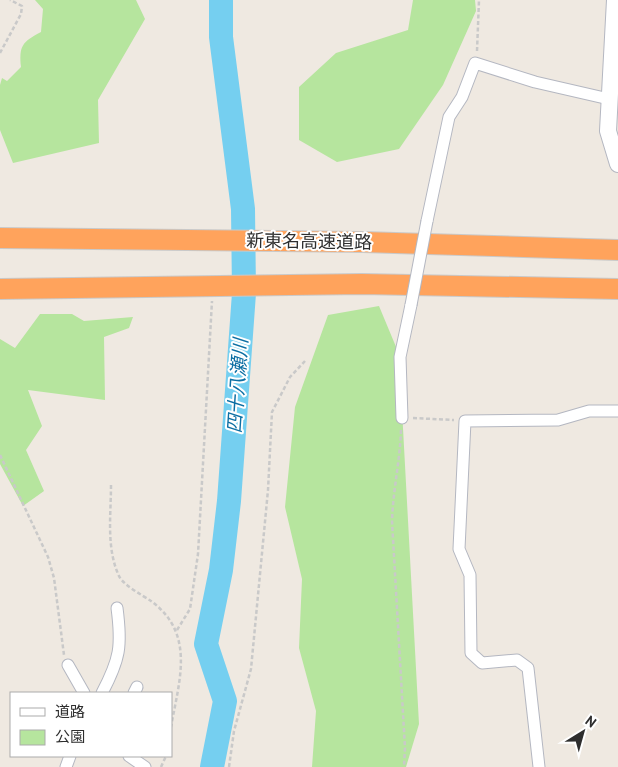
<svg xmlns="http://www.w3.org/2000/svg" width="618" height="767" viewBox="0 0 618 767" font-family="'PT Sans','Noto Sans JP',sans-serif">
	<rect width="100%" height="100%" fill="#efe9e1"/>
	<!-- green -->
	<g fill="#b6e59e">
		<path d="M35,0H136L145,19L98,100L99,143L13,163L0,130V85L2,78L7,81L21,67C19,46 22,42 41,32L43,9Z"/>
		<path d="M413,0H475L476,11L443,85L399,149L337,162L299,140V87L336,53L408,30Z"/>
		<path d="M379,306L399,354L419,724L406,767H312L316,711L299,648L302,579L285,507L295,407L328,315Z"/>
		<path d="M40,314H72L84,321L133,317L129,328L104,337L105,400L28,390L42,426L26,450L44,491L23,506L0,464V339L15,348Z"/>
	</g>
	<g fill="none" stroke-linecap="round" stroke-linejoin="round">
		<!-- river -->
		<path stroke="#75cff0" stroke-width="24" d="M212,767L225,701L206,644L221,570L229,501L244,293L243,209L221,37V0"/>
		<defs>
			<g id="street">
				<path d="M427,221L449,117L462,97L475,63L535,82L609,99"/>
				<path d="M402,418L400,357L411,305"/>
				<path d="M68,665L84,693"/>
				<path d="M102,693C120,659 122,646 117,608"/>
				<path d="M134,693L137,687"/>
				<path d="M129,756L145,767"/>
				<path d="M66,767L70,756"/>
				<path d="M539,767L528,668L517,660L482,663L471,653L470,575L459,549L465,421L558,420L589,411H618"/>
			</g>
			<path id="secondary" d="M615,0L608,131L618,164"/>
			<g id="highway">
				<path d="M0,238L363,242L618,250"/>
				<path d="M0,289L362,284L618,289"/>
			</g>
		</defs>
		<!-- street casing -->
		<use href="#street" stroke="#b4b7c1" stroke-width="13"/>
		<!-- secondary casing -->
		<use href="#secondary" stroke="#b4b7c1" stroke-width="18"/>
		<!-- highway casing -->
		<use href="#highway" stroke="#c9c9c9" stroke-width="22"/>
		<!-- path -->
		<g stroke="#c9c9c9" stroke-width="2.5" stroke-dasharray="4 2.5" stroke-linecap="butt">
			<path d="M477,51L479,0"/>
			<path d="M0,53L21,14L22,6L10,0"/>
			<path d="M413,418L454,420"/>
			<path d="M401,430C400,461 393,490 392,521L405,748L404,767"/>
			<path d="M0,455L48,557L54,578L64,655"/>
			<path d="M111,485C111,515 106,548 119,576C123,585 142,595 151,601C196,634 179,681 171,727"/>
			<path d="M177,630L190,609L198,554L212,301"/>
			<path d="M161,767L166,756"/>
			<path d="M229,767L234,731L251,669L268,490L272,412L290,377L305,361"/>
		</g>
		<!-- street -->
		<use href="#street" stroke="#fff" stroke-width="11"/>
		<!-- secondary -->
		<use href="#secondary" stroke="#fff" stroke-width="16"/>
		<!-- highway -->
		<use href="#highway" stroke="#ffa35c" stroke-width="20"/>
		<defs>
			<path id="street-bridge" d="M411,305L427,221"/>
		</defs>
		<!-- street-bridge casing -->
		<use href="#street-bridge" stroke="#b4b7c1" stroke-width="13" stroke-linecap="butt"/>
		<!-- street-bridge -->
		<use href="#street-bridge" stroke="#fff" stroke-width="11"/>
	</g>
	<g text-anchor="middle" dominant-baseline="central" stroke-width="4" stroke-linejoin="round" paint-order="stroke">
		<!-- street labels -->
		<g font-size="18" fill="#2e2e2e" stroke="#fff">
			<text transform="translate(309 241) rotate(1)">新東名高速道路</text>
		</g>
		<!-- water labels -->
		<g font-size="19" font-style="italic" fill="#0d6fa3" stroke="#fff">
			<text transform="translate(237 386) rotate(-86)">四十八瀬川</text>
		</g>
	</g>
	<!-- legend -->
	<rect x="10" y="692" width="162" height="65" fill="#ffffff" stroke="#ababab"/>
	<rect x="20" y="708" width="25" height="8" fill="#ffffff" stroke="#ababab"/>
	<text x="55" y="717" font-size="15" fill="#2e2e2e">道路</text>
	<rect x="20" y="730" width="25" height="15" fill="#b6e59e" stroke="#ababab"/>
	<text x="55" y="742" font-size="15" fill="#2e2e2e">公園</text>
	<!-- north arrow -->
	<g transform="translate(583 732) rotate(37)" stroke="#ffffff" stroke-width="4" paint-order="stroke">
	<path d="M0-4L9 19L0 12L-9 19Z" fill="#2e2e2e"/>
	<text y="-8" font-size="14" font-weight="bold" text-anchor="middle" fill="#2e2e2e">N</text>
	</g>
</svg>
